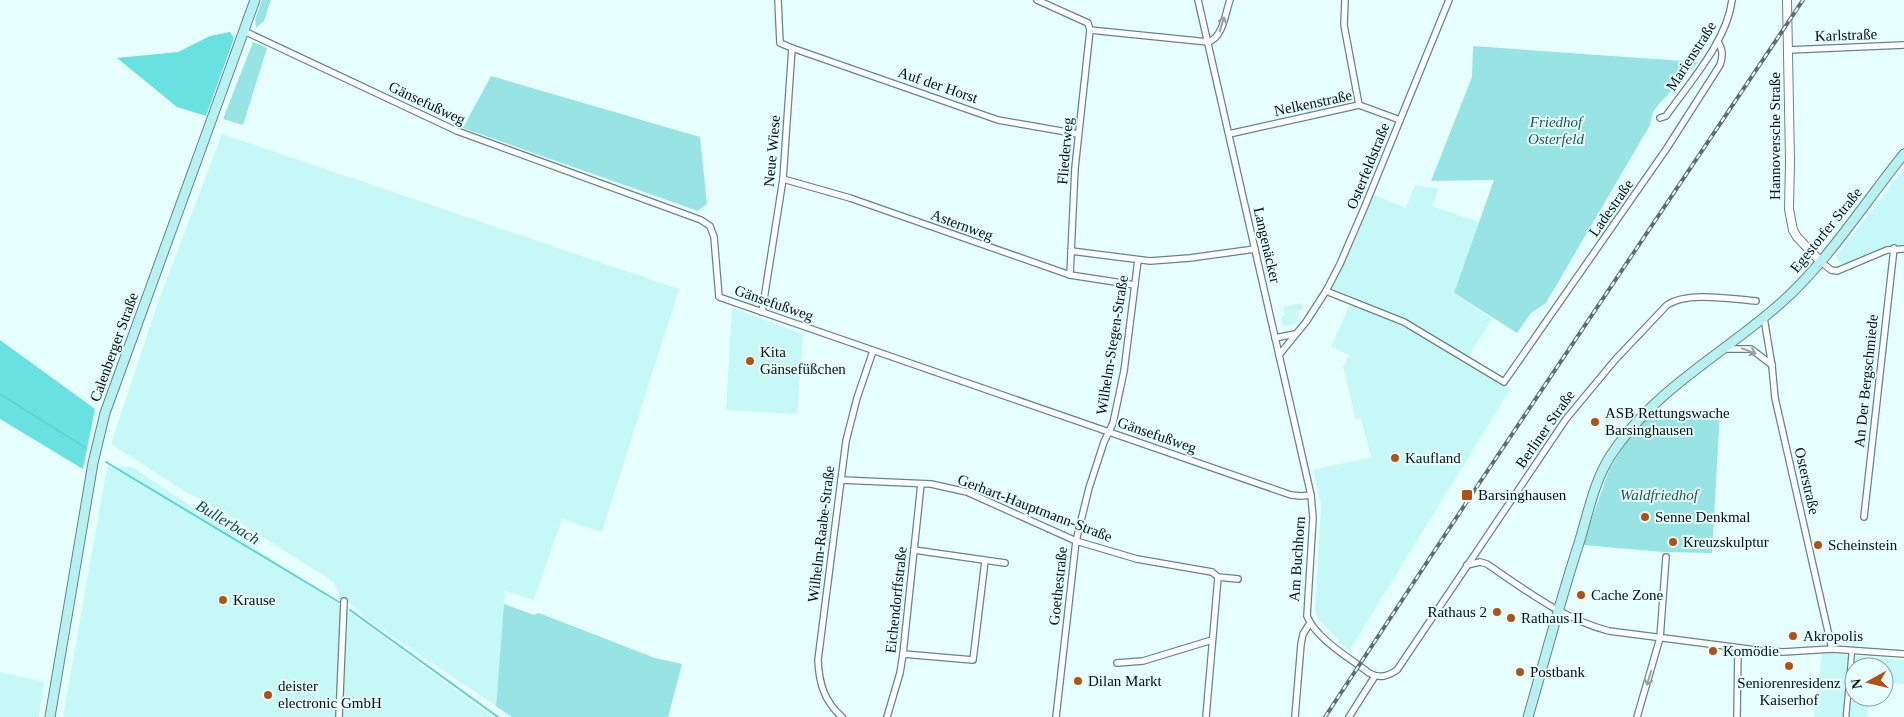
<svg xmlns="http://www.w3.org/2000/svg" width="1904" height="717" viewBox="0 0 1904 717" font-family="Georgia,serif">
	<rect width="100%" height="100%" fill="#e7fffe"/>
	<!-- built -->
	<g fill="#c6f8f8">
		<path d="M222,134L679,289L602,532L562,519L534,600L505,591L496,706L368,620L348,602L341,600L334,582L220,510L186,492L111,444L156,308Z"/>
		<path d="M1904,169V246L1892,243L1847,263L1843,264L1839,262L1836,256Z"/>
		<path d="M1415,185L1439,189L1432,206L1479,222L1454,294L1492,319L1466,361L1511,388L1349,651L1319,620L1315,612L1321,505L1313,470L1371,457L1361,419L1356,420L1343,367L1349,355L1331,347L1353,297L1332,288L1353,245L1374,195L1406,208Z"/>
		<path d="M1302,303L1303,309L1297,311L1299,323L1283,326L1281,317L1285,315L1283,307Z"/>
		<path d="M732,308L803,334L797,414L726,410Z"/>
		<path d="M107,467H132L336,602L492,717H63Z"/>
		<path d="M1822,653L1904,660V684L1884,682V667H1854V697H1871L1867,717H1814Z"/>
		<path d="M0,672L44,682L39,717H0Z"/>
	</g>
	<!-- green -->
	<g fill="#98e3e3">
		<path d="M262,0H271L264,21L256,28L255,20Z"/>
		<path d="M253,42L267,48L243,125L223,119Z"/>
		<path d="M1473,46L1698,62L1659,104L1653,112L1650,125L1546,303L1531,313L1517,333L1454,293L1494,180L1431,181L1472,77Z"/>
		<path d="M491,76L700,137L707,204L698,211L463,128Z"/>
		<path d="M1720,412L1712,553L1664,552L1582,545L1610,468L1632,433L1652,413Z"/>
		<path d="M504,604L534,615L539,613L655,658L682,664L668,717H512L496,706Z"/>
	</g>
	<!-- forest -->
	<g fill="#6ae1e1">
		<path d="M230,32L234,38L206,116L177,107L117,58L178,52L210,36Z"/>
		<path d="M0,340L95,409L83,469L0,419Z"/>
	</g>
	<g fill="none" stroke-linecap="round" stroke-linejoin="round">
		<!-- stream -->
		<g stroke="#5cd4d4" stroke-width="2">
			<path d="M0,394L86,448"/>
			<path d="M106,462L339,602"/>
			<path d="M350,610L498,717"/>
		</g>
		<defs>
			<path id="pedestrian" d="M1846,717L1852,650"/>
			<g id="minor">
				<path d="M1037,0L1088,23L1090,30L1075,168L1070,275"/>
				<path d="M1198,0L1311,495L1313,518L1307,616C1316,639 1350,658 1369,673C1380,679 1388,676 1397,670L1566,419L1615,360L1667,305C1687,291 1731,299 1756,301"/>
				<path d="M1345,0L1344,25L1359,105"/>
				<path d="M1090,30L1208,42C1223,38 1225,14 1230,0"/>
				<path d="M244,31L457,131L701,220L710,226L714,237L719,297L1291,495L1301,496L1311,495"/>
				<path d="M792,48L998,120L1078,134"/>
				<path d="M1788,50L1904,45"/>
				<path d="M1660,118L1666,116C1690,82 1727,41 1732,0"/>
				<path d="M1229,134L1359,105L1400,120"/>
				<path d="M783,179L850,198L1070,275L1135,285"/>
				<path d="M1071,251L1150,261L1190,258L1255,249"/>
				<path d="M1820,261L1831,270L1837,271L1887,250L1904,249"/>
				<path d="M1326,291L1404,322L1504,382L1667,148L1720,65C1723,56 1723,50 1718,42"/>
				<path d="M762,312L783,179L792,48L780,43L778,0"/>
				<path d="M1764,318L1772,366L1775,398L1832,649"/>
				<path d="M1275,338L1295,334"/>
				<path d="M1724,349H1751L1772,365"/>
				<path d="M1279,355L1306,322L1326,291L1340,264L1365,206L1449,0"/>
				<path d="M841,480L931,484L967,492L1076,541L1137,559L1212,572L1218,577"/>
				<path d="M1864,517L1894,248"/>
				<path d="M914,550L1005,563"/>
				<path d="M1467,565L1480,562L1487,564C1525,590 1563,619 1609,631L1764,651L1783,652L1832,649L1904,654"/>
				<path d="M903,654L973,660L985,561"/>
				<path d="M1117,663L1143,661L1212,640"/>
				<path d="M339,717L344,601"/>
				<path d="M842,717C824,701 819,683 818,660L846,441L857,398L873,351"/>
				<path d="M887,717L900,673L903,654L921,484"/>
				<path d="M1056,717L1076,541L1089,488L1104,442L1113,423L1124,371L1138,260"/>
				<path d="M1206,717L1218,577L1238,579"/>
				<path d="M1295,717L1301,644L1303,634L1310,623"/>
				<path d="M1349,717L1375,676"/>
				<path d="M1637,717L1660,638L1666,557"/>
				<path d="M1737,717L1738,648"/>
			</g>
			<path id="tertiary" d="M1787,0L1790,161L1789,209L1793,230L1797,237L1820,261"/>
			<g id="secondary">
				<path d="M50,717L93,463L105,413L255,0"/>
				<path d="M1528,717C1545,659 1560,601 1579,543C1588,514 1594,481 1611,455C1655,388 1724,354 1782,302C1828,261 1865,202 1904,154"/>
			</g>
		</defs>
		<!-- pedestrian casing -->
		<use href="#pedestrian" stroke="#628686" stroke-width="7"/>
		<!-- minor casing -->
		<use href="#minor" stroke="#628686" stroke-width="8"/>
		<!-- tertiary casing -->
		<use href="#tertiary" stroke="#628686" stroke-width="10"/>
		<!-- secondary casing -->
		<use href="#secondary" stroke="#628686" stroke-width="11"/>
		<!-- pedestrian -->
		<use href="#pedestrian" stroke="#fff" stroke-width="4.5"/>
		<!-- minor -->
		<use href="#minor" stroke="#fff" stroke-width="5.5"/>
		<!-- tertiary -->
		<use href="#tertiary" stroke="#fff" stroke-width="8"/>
		<!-- secondary -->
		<use href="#secondary" stroke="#b9f1f2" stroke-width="9"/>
		<defs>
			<path id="rail" d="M1325,717L1470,497L1803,0"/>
		</defs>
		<!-- rail casing -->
		<use href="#rail" stroke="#5c6e6d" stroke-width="4"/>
		<!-- rail -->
		<use href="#rail" stroke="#e7fffe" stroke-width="2" stroke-dasharray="5.5" stroke-linecap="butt"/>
	</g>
	<!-- one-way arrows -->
	<defs><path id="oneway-shaft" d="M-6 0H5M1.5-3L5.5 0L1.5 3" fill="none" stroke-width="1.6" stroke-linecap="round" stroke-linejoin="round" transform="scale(1.25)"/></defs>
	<g stroke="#9a9f9f">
		<use href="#oneway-shaft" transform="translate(1222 24) rotate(-73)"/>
		<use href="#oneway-shaft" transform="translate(1749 351) rotate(20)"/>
		<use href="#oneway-shaft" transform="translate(1649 678) rotate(107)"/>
	</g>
	<!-- markers -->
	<g fill="#b35113" stroke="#e7fffe" stroke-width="2">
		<circle cx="750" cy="361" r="5"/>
		<circle cx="1595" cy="422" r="5"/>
		<circle cx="1395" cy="458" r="5"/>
		<rect x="1461" y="489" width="12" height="12" rx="2.5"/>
		<circle cx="1645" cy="517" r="5"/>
		<circle cx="1673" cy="542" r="5"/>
		<circle cx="1818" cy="545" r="5"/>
		<circle cx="1581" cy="595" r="5"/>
		<circle cx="223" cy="600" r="5"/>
		<circle cx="1497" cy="612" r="5"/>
		<circle cx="1511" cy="618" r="5"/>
		<circle cx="1793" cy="636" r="5"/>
		<circle cx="1713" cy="651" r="5"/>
		<circle cx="1789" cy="666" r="5"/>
		<circle cx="1520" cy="672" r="5"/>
		<circle cx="1078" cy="681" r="5"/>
		<circle cx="268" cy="695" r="5"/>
	</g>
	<g text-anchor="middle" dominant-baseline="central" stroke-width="4" stroke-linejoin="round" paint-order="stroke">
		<!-- street labels -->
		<g font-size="15" fill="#020f0f" stroke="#e7fffe">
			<text transform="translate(1846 35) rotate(-2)">Karlstraße</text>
			<text transform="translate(1691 56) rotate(-57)">Marienstraße</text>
			<text transform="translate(938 85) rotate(19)">Auf der Horst</text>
			<text transform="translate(427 103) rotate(25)">Gänsefußweg</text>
			<text transform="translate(1313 103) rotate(-12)">Nelkenstraße</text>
			<text transform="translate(1775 136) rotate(-90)">Hannoversche Straße</text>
			<text transform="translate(772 151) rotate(-85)">Neue Wiese</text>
			<text transform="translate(1065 151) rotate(-85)">Fliederweg</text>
			<text transform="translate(1368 166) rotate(-68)">Osterfeldstraße</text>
			<text transform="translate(1611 208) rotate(-55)">Ladestraße</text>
			<text transform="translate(962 225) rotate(20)">Asternweg</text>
			<text transform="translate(1826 230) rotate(-51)">Egestorfer Straße</text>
			<text transform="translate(1267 245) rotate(77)">Langenäcker</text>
			<text transform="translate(774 303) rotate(19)">Gänsefußweg</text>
			<text transform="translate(1112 345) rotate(-81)">Wilhelm-Stegen-Straße</text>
			<text transform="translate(114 347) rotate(-70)">Calenberger Straße</text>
			<text transform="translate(1866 381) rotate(-84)">An Der Bergschmiede</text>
			<text transform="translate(1545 429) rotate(-55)">Berliner Straße</text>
			<text transform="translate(1157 435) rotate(19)">Gänsefußweg</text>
			<text transform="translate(1807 481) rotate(77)">Osterstraße</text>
			<text transform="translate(1035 508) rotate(21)">Gerhart-Hauptmann-Straße</text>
			<text transform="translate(821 534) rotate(-83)">Wilhelm-Raabe-Straße</text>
			<text transform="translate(1297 559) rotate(-86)">Am Buchhorn</text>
			<text transform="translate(1058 586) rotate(-84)">Goethestraße</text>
			<text transform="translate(896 600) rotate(-84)">Eichendorffstraße</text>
		</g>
		<!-- park labels -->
		<g font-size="15" font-style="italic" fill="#215555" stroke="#e7fffe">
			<text x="1556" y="122">Friedhof<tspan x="1556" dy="17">Osterfeld</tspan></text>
			<text x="1659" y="495">Waldfriedhof</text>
		</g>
		<!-- poi labels -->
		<g font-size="15" fill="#020f0f" stroke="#e7fffe" text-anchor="start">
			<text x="760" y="352">Kita<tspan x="760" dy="17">Gänsefüßchen</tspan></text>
			<text x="1605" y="413">ASB Rettungswache<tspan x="1605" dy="17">Barsinghausen</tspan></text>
			<text x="1405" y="458">Kaufland</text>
			<text x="1478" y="495">Barsinghausen</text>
			<text x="1655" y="517">Senne Denkmal</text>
			<text x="1683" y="542">Kreuzskulptur</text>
			<text x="1828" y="545">Scheinstein</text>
			<text x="1591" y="595">Cache Zone</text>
			<text x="233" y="600">Krause</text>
			<text x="1487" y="612" text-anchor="end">Rathaus 2</text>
			<text x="1521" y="618">Rathaus II</text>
			<text x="1803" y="636">Akropolis</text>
			<text x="1723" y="651">Komödie</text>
			<text x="1530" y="672">Postbank</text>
			<text x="1088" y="681">Dilan Markt</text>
			<text x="1789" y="683" text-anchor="middle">Seniorenresidenz<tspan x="1789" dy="17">Kaiserhof</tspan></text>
			<text x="278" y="686">deister<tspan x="278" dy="17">electronic GmbH</tspan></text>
		</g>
		<!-- water labels -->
		<g font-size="16" font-style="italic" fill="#154b4b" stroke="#e7fffe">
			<text transform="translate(228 522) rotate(31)">Bullerbach</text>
		</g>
	</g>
	<!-- north arrow -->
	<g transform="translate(1869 682) rotate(262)"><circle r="24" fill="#e7fffe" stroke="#8b9f9e"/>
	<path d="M0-4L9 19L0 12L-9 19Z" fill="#b35113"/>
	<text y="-8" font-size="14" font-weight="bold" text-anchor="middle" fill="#020f0f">N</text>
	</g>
</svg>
